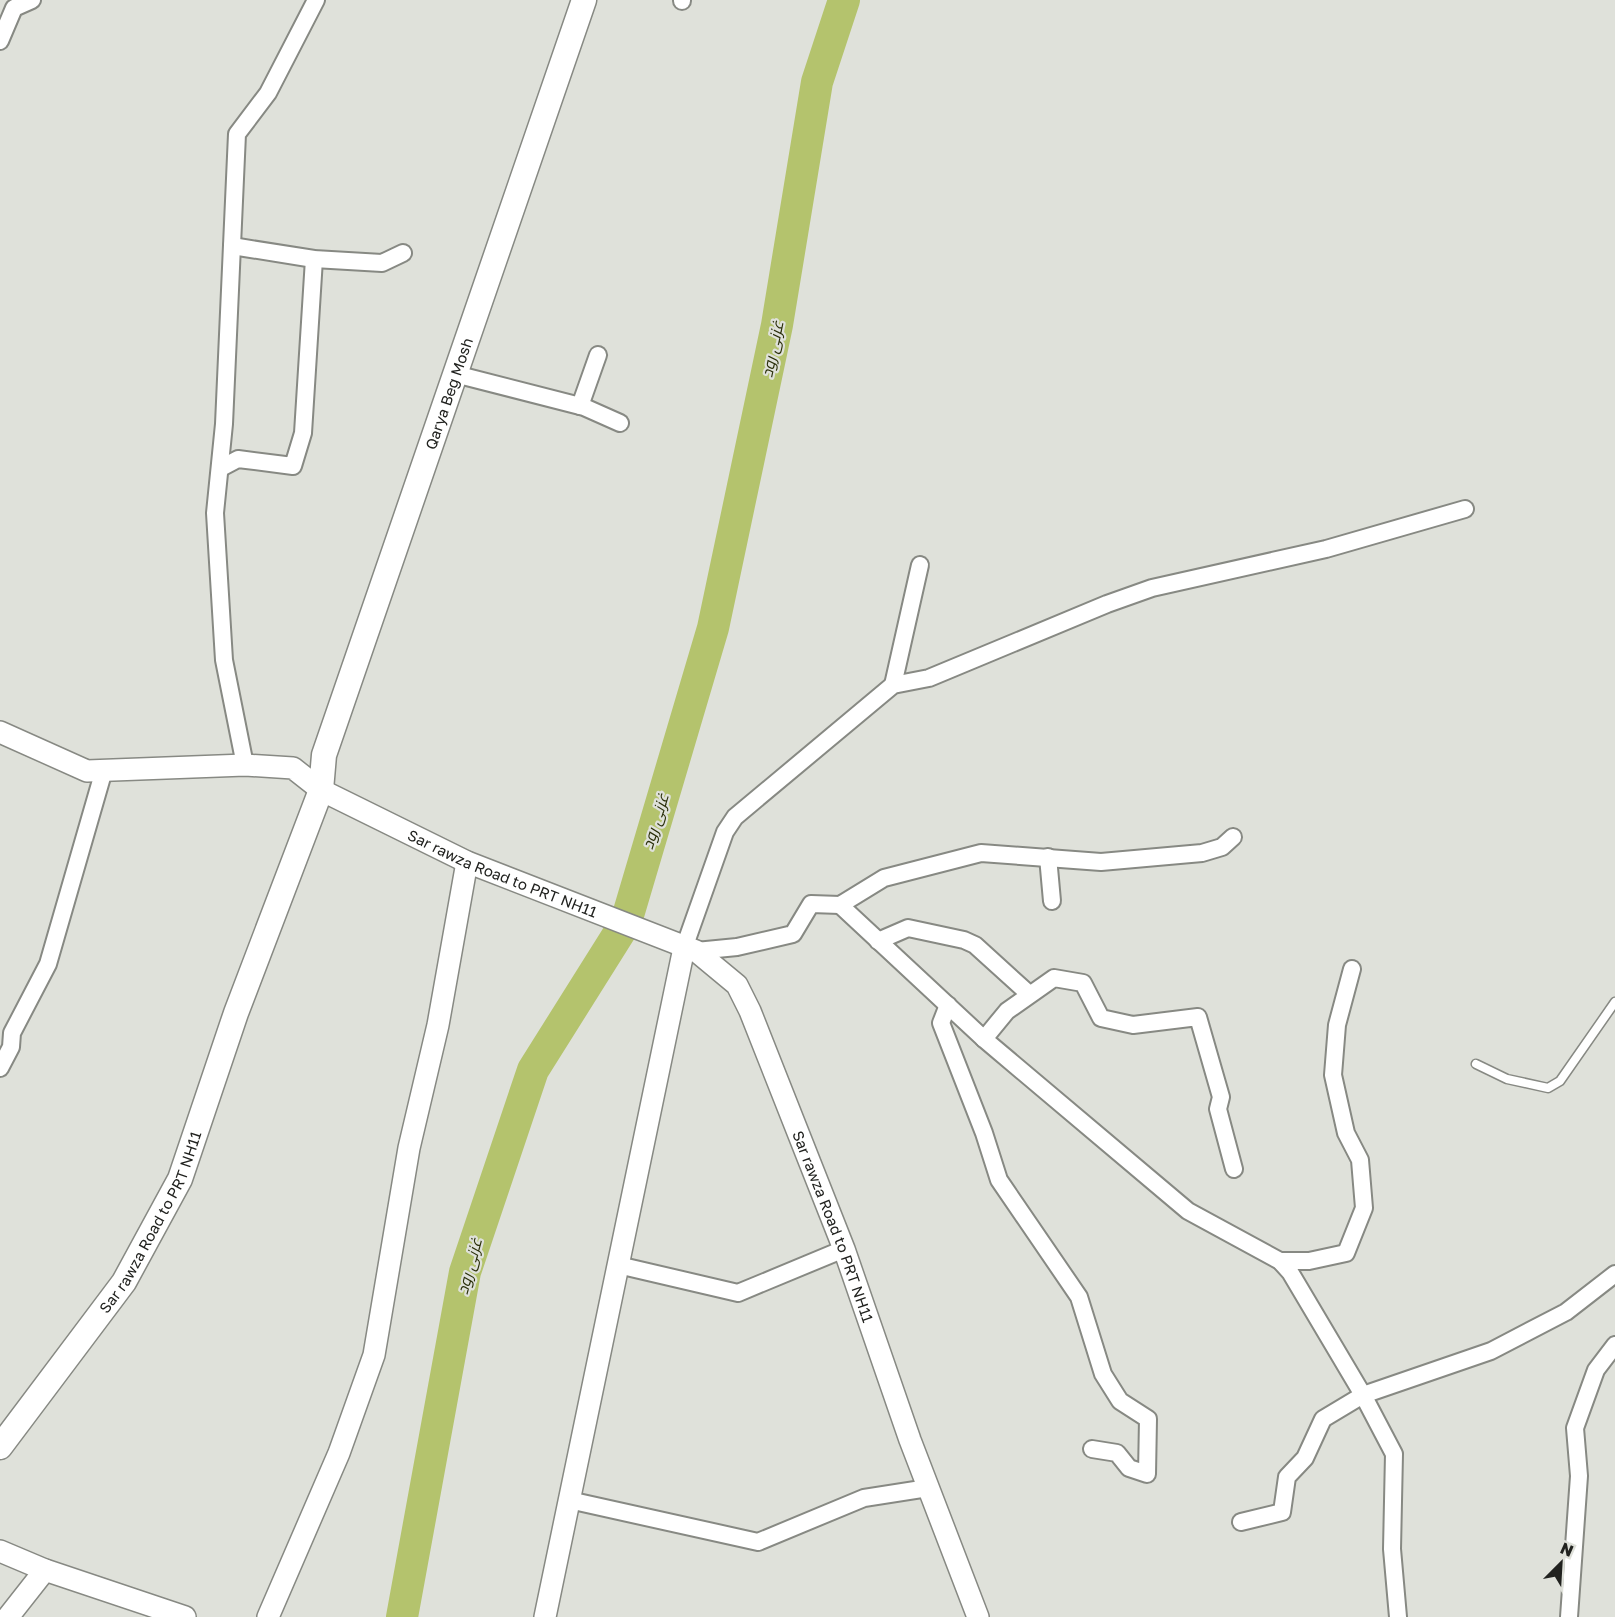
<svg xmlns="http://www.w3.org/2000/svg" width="1615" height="1617" viewBox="0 0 1615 1617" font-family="'Golos Text',Cairo,sans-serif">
	<rect width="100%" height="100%" fill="#dfe1da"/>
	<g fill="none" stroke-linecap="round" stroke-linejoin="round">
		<!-- river -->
		<path stroke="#b4c36d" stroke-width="32" d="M402,1617L465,1272L533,1070L626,922L713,628L777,325L817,82L844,0"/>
		<defs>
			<path id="service" d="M1476,1064L1507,1079L1548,1088L1560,1081L1615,1002"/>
			<g id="minor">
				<path d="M682,0V1"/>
				<path d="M0,41L14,8L32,0"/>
				<path d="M232,246L314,259L382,263L403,253"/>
				<path d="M455,374L584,407L620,423"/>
				<path d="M580,406L598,355"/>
				<path d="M221,468L238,459L293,466L303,433L314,259"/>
				<path d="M893,685L920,565"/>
				<path d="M245,765L224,660L215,513L224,424L237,134L268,93L316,0"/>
				<path d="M1048,857L1052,901"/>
				<path d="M840,905L984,1039L1188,1211L1280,1261L1290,1272L1363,1395L1394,1454L1392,1549L1398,1617"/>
				<path d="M878,941L908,928L964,940L975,945L1029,994"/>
				<path d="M684,948L725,832L735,817L893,685L929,678L1107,604L1152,588L1326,549L1465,509"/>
				<path d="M696,951L737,947L793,934L811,904L840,905L884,878L981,853L1101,862L1202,853L1222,847L1233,837"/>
				<path d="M948,1005L941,1023L984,1133L999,1180L1079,1297L1103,1374L1120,1401L1148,1419L1147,1474L1129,1468L1117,1453L1092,1449"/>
				<path d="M984,1039L1007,1011L1054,978L1083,983L1101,1018L1133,1025L1198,1017L1221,1097L1218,1109L1234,1169"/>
				<path d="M0,1068L11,1047L12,1033L48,964L104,770"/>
				<path d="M1280,1261H1309L1346,1253L1364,1208L1360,1160L1346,1133L1333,1075L1337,1025L1352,969"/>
				<path d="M618,1265L738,1293L844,1249"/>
				<path d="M569,1500L758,1542L864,1498L928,1488"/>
				<path d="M1241,1522L1282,1512L1287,1477L1305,1458L1323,1419L1363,1395L1491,1351L1566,1312L1615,1274"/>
				<path d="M1569,1617L1579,1476L1575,1428L1596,1370L1615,1345"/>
			</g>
			<g id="tertiary">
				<path id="s1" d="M0,732L87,771L245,765L293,768L321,790L467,862L696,951L737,985L750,1011L844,1249L910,1440L978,1617"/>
				<path d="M0,1551L45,1570L185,1617"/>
				<path d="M8,1617L45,1570"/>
				<path d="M268,1617L339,1453L374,1355L409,1148L438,1025L467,862"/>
				<path d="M545,1617L684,948"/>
			</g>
			<g id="secondary">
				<path id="s2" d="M0,1447L124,1282L180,1179L236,1013L321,790L324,755L584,0"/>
			</g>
		</defs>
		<!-- service casing -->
		<use href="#service" stroke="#878983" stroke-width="11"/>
		<!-- minor casing -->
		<use href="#minor" stroke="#878983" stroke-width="20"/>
		<!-- tertiary casing -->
		<use href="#tertiary" stroke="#878983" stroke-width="24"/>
		<!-- secondary casing -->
		<use href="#secondary" stroke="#878983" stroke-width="27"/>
		<!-- service -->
		<use href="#service" stroke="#fff" stroke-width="8"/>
		<!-- minor -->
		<use href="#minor" stroke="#fff" stroke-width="16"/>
		<!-- tertiary -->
		<use href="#tertiary" stroke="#fff" stroke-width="21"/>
		<!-- secondary -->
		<use href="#secondary" stroke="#fff" stroke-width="24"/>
	</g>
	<g text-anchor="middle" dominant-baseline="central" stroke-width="4.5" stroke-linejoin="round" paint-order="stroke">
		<!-- street labels -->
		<g font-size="15" fill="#21221f" stroke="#dfe1da">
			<text stroke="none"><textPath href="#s2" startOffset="1155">Qarya Beg Mosh</textPath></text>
			<text stroke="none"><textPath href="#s1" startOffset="537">Sar rawza Road to PRT NH11</textPath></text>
			<text stroke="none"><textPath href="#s2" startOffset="272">Sar rawza Road to PRT NH11</textPath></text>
			<text stroke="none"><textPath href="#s1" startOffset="1059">Sar rawza Road to PRT NH11</textPath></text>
		</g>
		<!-- water labels -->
		<g font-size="16" font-style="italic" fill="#2a2f0a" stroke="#dfe1da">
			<text transform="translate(772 349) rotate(-78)">غزنی رود</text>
			<text transform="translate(655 821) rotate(-73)">غزنی رود</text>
			<text transform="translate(469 1266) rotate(-75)">غزنی رود</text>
		</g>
	</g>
	<!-- north arrow -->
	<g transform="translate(1561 1563) rotate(24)" stroke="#dfe1da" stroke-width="4.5" paint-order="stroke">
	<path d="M0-4.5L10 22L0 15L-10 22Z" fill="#21221f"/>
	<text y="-9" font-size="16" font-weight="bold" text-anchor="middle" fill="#21221f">N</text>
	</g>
</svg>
